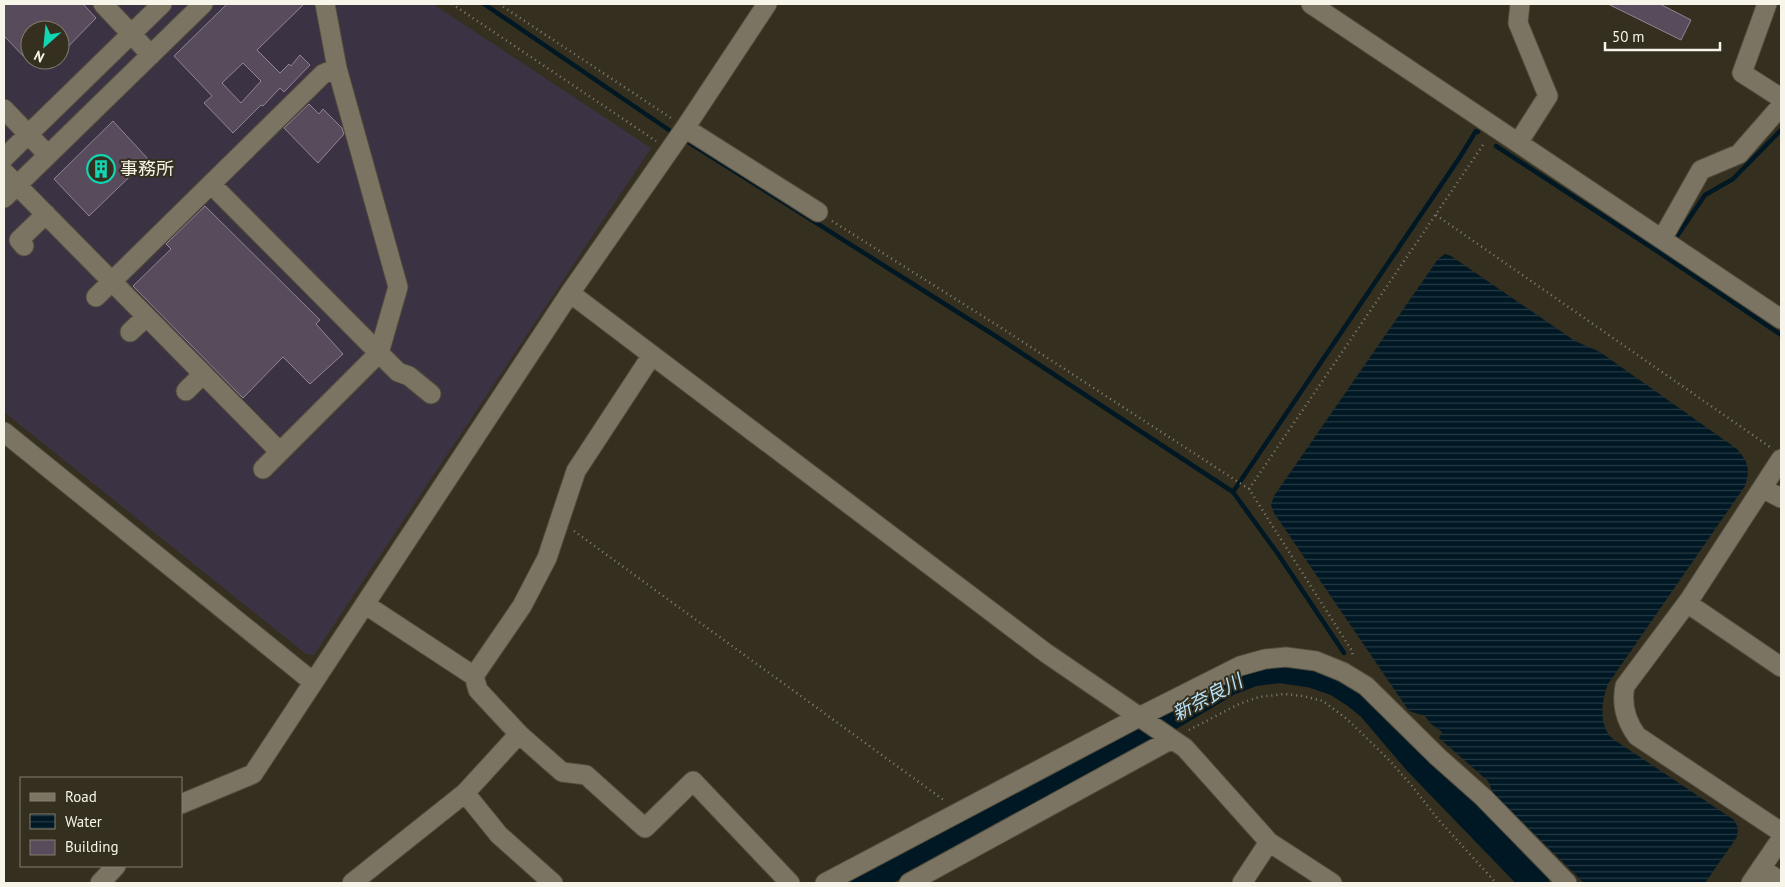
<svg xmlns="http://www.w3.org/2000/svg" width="1785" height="887" font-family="'PT Sans','Noto Sans JP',sans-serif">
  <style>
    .industrial { fill: #3b3343; fill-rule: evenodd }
    .water { fill: url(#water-rules) }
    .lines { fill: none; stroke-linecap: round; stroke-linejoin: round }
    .stream { stroke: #001824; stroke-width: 4.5 }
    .river { stroke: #001824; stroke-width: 28 }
    .building { fill: #584b5b; stroke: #918494; fill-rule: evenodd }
    .minor-casing { stroke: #514c3d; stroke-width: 21 }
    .path { stroke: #858172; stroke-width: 2.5; stroke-dasharray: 1 4; stroke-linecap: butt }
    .minor { stroke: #7b7462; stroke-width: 19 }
    .labels { text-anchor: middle; stroke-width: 4; stroke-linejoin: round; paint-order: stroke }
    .poi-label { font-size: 18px; fill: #f7f4e9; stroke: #342f1e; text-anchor: start }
    .water-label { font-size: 19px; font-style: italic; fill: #b7e4fc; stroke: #342f1e }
  </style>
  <defs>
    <pattern id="water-rules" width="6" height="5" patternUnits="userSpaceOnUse" patternTransform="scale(1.25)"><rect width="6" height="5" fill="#001824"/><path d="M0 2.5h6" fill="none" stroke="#263a44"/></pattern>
  </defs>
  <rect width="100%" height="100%" fill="#342f1e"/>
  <!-- industrial -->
  <path class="industrial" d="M4 4H433L651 148 314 655 306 654 4 412ZM30 30H60V60H30Z"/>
  <!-- water -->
  <path class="water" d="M1445 254 1451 256 1575 341 1600 352 1737 449C1749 463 1750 469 1745 486L1608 684C1602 699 1599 721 1609 735 1611 738 1616 741 1619 743L1734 820 1738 828 1737 837 1705 883H1584L1493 793 1488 781 1439 738 1442 732 1431 724 1425 716 1409 711 1274 513 1271 505 1274 496 1438 259Z"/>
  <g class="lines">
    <!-- stream -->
    <path class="stream" d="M484 4 669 130
      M685 140 997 337 1233 492 1278 554 1344 653
      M1496 146 1663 255 1781 335
      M1673 242 1705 195 1733 179 1781 130
      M1233 492 1460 157 1476 131 1478 132
      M1531 879 1542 869"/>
    <!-- river -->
    <path class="river" d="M863 883 1144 732 1228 682 1254 672 1279 669 1313 674 1336 682 1355 694 1371 707 1417 761 1535 883"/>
  </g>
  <!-- building -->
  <path class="building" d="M4 4H83L96 18 60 55V30H30V63L4 36Z
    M227 4H304L257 50 280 73 289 64 291 66 300 55 310 65 284 92 280 88 263 106 261 105 233 133 204 103 212 96 174 56ZM243 63 261 81 241 103 222 83Z
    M1608 4H1660L1691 20 1681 40Z
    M309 104 319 114 323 109 342 128 344 134 318 163 284 128Z
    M113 121 148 159 89 216 54 179Z
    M205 206 320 320 316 324 343 354 310 384 283 357 243 398 133 286 171 249 166 244Z"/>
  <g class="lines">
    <defs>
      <path id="minor" d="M103 4 151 55
        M325 4 337 68 398 287 379 353 398 372 409 376 431 394
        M1311 4 1781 319
        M1767 4 1742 73 1781 98
        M4 109 48 155
        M685 128 818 212
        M1518 143 1548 96 1518 23 1520 4
        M4 158 162 4
        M4 172 280 452 379 353 211 184
        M4 198 203 4
        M1662 239 1701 170 1739 154 1781 106
        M24 246 19 240 46 214
        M570 293 1046 653 1185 748 1269 842 1332 883
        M96 297 323 74 337 68
        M130 332 146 317
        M186 391 203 374
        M4 432 313 682
        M1781 459 1690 599 1625 686C1621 705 1626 721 1637 736L1781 832
        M263 469 280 452
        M1762 488 1781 498
        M1687 603 1781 667
        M474 676 522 606 547 558 576 471 652 355
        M519 734 562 772 586 775 645 828 693 781 790 883
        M465 793 499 835 553 883
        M181 804 253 774 570 293 685 128 767 4
        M1761 868 1781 882
        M100 883 116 866
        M352 883 465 793 519 734 478 690 474 676 366 605
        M825 883 1139 717 1240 666 1265 659 1286 657 1316 661 1343 672 1366 686 1438 757 1483 797 1567 883
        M909 883 1172 739
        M1242 883 1269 842
        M1751 883 1781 839"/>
    </defs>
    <!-- minor casing -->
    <use href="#minor" class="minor-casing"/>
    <!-- path -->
    <path class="path" d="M452 4 656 141
      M499 4 671 118
      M1436 215 1770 447
      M832 221 1003 329 1249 489 1352 651 1353 658
      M1249 489 1485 142
      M574 531 945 801
      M1189 730 1239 704 1259 697 1284 694 1303 696 1323 701 1347 719 1390 761 1412 786 1437 818 1496 883"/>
    <!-- minor -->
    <use href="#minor" class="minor"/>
  </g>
  <!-- icons -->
  <defs>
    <symbol id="building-ring" viewBox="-11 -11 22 22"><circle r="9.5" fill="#342f1e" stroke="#12d5b4" stroke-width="1.5"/><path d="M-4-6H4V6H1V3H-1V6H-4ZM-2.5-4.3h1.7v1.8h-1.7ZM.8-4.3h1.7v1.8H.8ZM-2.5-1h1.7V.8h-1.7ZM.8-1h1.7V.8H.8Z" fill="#12d5b4"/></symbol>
  </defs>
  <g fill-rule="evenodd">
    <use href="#building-ring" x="85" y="153" width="32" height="32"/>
  </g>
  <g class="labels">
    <!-- poi labels -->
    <g class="poi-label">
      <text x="120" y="175">事務所</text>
    </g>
    <!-- water labels -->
    <g class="water-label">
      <text transform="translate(1207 697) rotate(-28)" y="7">新奈良川</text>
    </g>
  </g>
  <!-- border -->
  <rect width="1785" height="887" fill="none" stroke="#f7f4e9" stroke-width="10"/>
  <!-- legend -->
  <rect x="20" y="777" width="162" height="90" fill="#342f1e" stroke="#827e6f"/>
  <rect x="30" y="793" width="25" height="8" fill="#7b7462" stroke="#827e6f"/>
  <text x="65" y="802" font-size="15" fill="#f7f4e9">Road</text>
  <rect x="30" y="814" width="25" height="15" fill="url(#water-rules)" stroke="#827e6f"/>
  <text x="65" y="827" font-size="15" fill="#f7f4e9">Water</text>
  <rect x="30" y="840" width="25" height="15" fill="#584b5b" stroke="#827e6f"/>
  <text x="65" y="852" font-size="15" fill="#f7f4e9">Building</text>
  <!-- north arrow -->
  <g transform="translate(45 45) rotate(207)"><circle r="24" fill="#342f1e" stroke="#827e6f"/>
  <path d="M0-4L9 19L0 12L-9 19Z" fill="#12d5b4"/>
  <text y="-8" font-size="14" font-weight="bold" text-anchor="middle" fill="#f7f4e9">N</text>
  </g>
  <!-- scale -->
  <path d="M1605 42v8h115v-8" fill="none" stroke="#f7f4e9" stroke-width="2.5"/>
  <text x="1612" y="42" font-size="15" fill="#f7f4e9" stroke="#342f1e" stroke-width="4" paint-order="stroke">50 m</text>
</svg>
